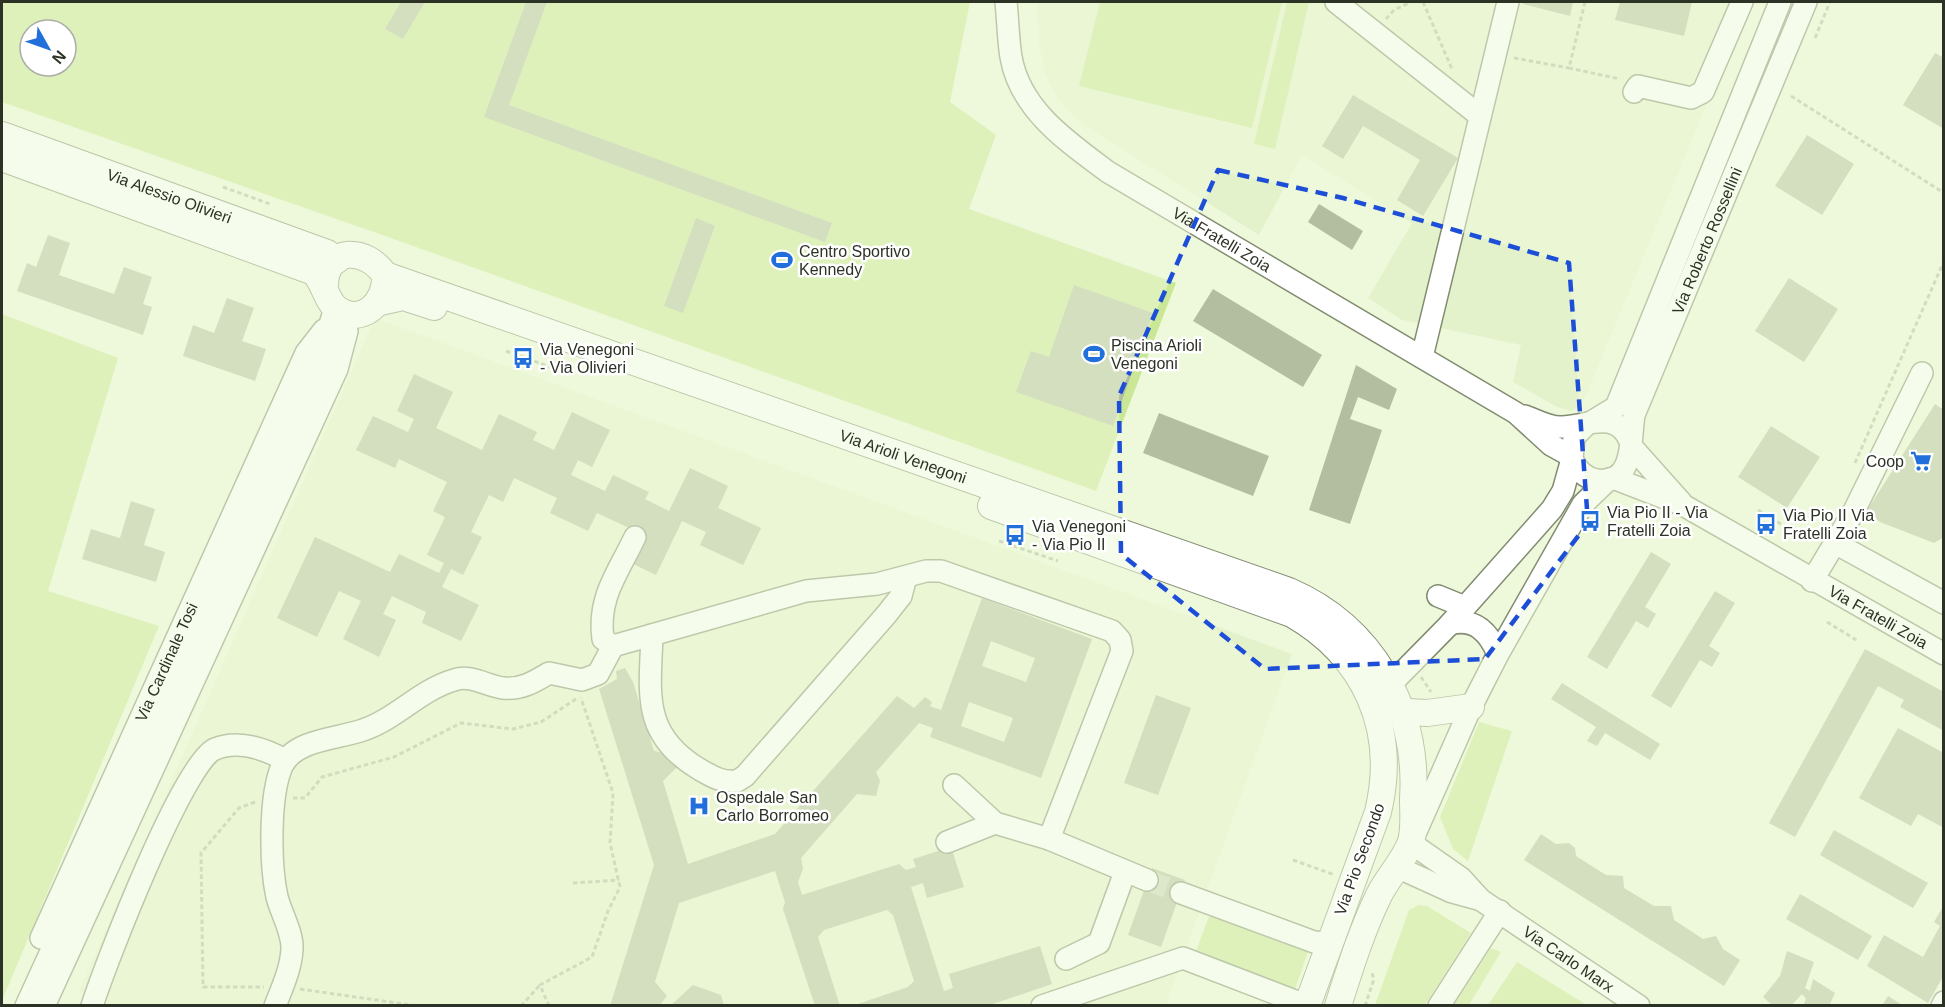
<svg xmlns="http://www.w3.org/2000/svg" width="1945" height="1007" font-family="Arial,sans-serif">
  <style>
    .built { fill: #e4f2cc }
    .green { fill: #cae796; fill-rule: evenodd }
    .building { fill: #b3bea1; fill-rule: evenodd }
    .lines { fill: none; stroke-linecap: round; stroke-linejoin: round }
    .minor-tunnel { stroke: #c7d1b7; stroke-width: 21; stroke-dasharray: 21 10; stroke-linecap: butt }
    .minor-casing { stroke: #828c71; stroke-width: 24 }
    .major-casing { stroke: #828c71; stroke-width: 28 }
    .path { stroke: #b0baa1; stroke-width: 3; stroke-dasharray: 4.5 3; stroke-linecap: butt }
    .minor { stroke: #fff; stroke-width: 21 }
    .major { stroke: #fff; stroke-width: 26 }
    .marked { fill: none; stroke: #1d4ed8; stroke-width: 4.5; stroke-dasharray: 12 8; stroke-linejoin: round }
    .labels { text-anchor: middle; stroke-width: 5; stroke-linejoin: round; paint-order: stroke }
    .street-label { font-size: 16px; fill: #2d3226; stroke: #fff }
    .poi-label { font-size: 16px; fill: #2d3226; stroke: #fff; text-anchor: start }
  </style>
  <rect width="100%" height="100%" fill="#eef9db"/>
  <!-- built -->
  <path class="built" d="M1037 2H1749L1585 398 1579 408 1570 411 1557 407 1513 382 1521 345 1402 320 1368 298 1412 223 1302 155 1259 235 1083 125 1057 98 1044 72 1039 43Z
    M375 318 1292 654 1166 1005 86 1006 87 1003 79 991Z"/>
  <!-- green -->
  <path class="green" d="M2 2H970L950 102 996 135 969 209 1176 283 1096 491 388 237 2 102ZM30 30H66V66H30Z
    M1100 2H1282L1252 128 1079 86Z
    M1287 2H1309L1275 149 1254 144Z
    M2 314 118 358 48 591 159 626 2 1001Z
    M1479 722 1512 731 1468 861 1453 849 1440 817Z
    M1419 905 1427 906 1471 933 1425 1005H1375L1409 910Z
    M1210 914 1309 949 1294 992 1194 956Z
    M1491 948 1501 952 1469 1005H1454Z
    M1517 962 1587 1005H1488Z"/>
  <!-- building -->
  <path class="building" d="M401 2H425L403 39 385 29Z
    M526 2H547L509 105 832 223 825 242 484 117Z
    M1523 2H1573L1570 16 1523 4Z
    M1620 2H1692L1684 36 1615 20Z
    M1935 53 1944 58V129L1903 105Z
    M1353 95 1458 158 1423 216 1397 200 1420 160 1363 126 1343 159 1322 146Z
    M1807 135 1854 164 1822 215 1775 186Z
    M1319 204 1363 231 1352 250 1308 222Z
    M696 218 715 226 683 313 664 306Z
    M48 235 70 243 59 275 114 294 124 267 152 277 143 304 152 307 143 335 17 291 27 263 36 267Z
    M1789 278 1838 309 1804 362 1755 331Z
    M1074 285 1153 313 1113 426 1016 392 1031 351 1049 357Z
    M1213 289 1322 355 1303 387 1193 321Z
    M227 298 254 308 242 341 266 349 255 381 183 356 193 325 214 333Z
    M1356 365 1397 389 1389 410 1358 397 1350 419 1382 430 1350 524 1309 510Z
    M414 374 453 392 436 428 482 450 499 414 537 432 533 440 554 450 572 412 610 430 592 467 578 460 571 475 605 491 613 475 649 492 645 499 669 511 690 468 728 486 718 508 761 528 743 565 700 545 706 532 682 521 656 575 629 562 642 534 597 513 588 531 550 513 557 498 514 478 503 502 489 495 471 532 482 537 463 575 451 569 442 587 479 605 461 641 422 623 426 612 392 596 383 614 396 620 379 657 343 639 361 601 339 591 317 637 277 618 315 537 390 572 399 554 439 573 444 563 427 555 445 517 433 511 447 482 399 459 395 468 356 450 373 416 408 432 414 419 397 411Z
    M1935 404 1944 410V537L1934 543 1880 522 1866 512Z
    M1159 413 1269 456 1253 496 1143 453Z
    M1771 426 1820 457 1787 508 1738 477Z
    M131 501 155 509 144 545 165 552 156 582 82 559 91 529 120 538Z
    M1651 552 1671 564 1645 607 1656 614 1648 628 1636 621 1607 669 1587 657Z
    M1715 591 1735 603 1709 646 1720 653 1712 667 1700 660 1671 708 1651 696Z
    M982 598 1092 639 1041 778 930 737 933 728 919 723 876 772 880 781 876 796 857 794 801 858 803 869 798 882 802 895 899 864 906 870 916 867 913 859 951 847 964 887 927 898 923 883 911 887 944 991 953 988 949 974 1040 946 1052 984 987 1006H852L908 987 914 981 893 915 887 910 824 930 818 937 840 1006H815L783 909 785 902 775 871 679 903 655 982 667 996 659 1006H610L654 865 599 689 617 679 616 671 625 668 633 682 654 751 665 753 678 766 663 781 688 864 775 834 897 696 914 708 925 697 932 702 930 706 941 710ZM991 641 1035 658 1026 682 982 666ZM969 702 1013 718 1004 742 961 726Z
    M1865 649 1944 692V731L1900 707 1904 700 1878 686 1795 837 1769 823Z
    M1562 683 1660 744 1650 760 1605 733 1597 746 1587 741 1596 727 1551 699Z
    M1156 695 1191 708 1158 795 1124 783Z
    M1898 728 1944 753V828L1918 814 1911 826 1859 798Z
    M1834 830 1928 883 1913 908 1820 855Z
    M1541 834 1556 844 1569 843 1575 848 1576 856 1606 875 1623 876 1624 888 1654 906H1671L1674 920 1703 939 1716 936 1723 949 1740 960 1724 986 1524 860Z
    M1152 868 1185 880 1161 947 1128 935Z
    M1800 894 1872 936 1858 960 1786 919Z
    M1944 905V975L1928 1003 1867 966 1884 935 1923 957 1940 926 1934 922Z
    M1787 951 1814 962 1805 988 1810 991 1813 979 1835 993 1829 1006H1803L1806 999 1802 994 1791 1006H1773L1763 997 1780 976Z
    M693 985 721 995 724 1006H670Z
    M1888 996 1904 1006H1882Z"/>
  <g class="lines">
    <!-- minor-tunnel -->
    <path class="minor-tunnel" d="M1147 880 1181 893"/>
    <defs>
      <g id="minor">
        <path id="s1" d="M1006 2C1008 20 1008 39 1011 57 1020 110 1068 142 1108 172L1516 413 1551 445 1571 456"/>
        <path d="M1336 2 1480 116"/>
        <path d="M1634 92 1638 86 1691 98 1703 92 1742 2"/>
        <path d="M1422 357 1508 2"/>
        <path d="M1525 416C1536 420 1550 428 1562 427 1588 426 1616 409 1630 441"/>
        <path d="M1593 421 1616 407 1780 2"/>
        <path d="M1631 446 1681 502"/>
        <path id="s2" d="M1572 459C1577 470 1585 478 1597 480 1635 485 1630 439 1634 415L1806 2"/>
        <path id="s3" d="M1613 478 1683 505 1944 654"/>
        <path d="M1835 543 1944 603"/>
        <path d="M1812 581 1854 511 1922 373"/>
        <path d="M1438 596 1465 607"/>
        <path d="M1450 624C1475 617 1489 633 1498 654"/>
        <path d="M652 635C650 693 641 734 699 769 711 776 722 783 737 781L745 776 886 615 901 596 906 577"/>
        <path d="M613 646 603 639C597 598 618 573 635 537"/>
        <path d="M1389 686 1450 624 1552 509 1563 491 1572 459 1574 437 1588 423"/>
        <path d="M954 785 995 823 1049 839"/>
        <path d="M947 842 995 823"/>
        <path id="s4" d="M1397 867 1452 892 1481 900 1639 1006"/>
        <path d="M1181 893 1314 942 1328 943"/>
        <path d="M1481 900 1461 878 1411 843 1471 707 1498 654 1583 504 1609 479"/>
        <path id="s5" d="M41 938 306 353 324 330"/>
        <path d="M1066 959 1099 943 1125 872"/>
        <path d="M26 1006 313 380 335 308"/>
        <path d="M44 1006 337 369 347 331"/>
        <path d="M92 1006C105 965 184 761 215 749 239 739 265 749 285 760"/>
        <path d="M275 1006C282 988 291 969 292 949 293 933 281 913 277 897 270 865 269 796 282 766 295 739 338 739 363 730 396 719 420 690 454 680 472 674 486 686 503 688 521 690 534 682 549 673L582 680 598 674 613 646 806 591 877 584 926 571H941L1112 631 1120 640 1122 651 1049 839 1147 880"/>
        <path d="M1042 1006 1183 958 1295 1001 1308 1002"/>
        <path d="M1439 1006 1500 911"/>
        <path d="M1942 1006 1944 1002"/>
      </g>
      <g id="major">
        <path id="s6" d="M2 135 327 253 337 260"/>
        <path d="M2 158 314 272C324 283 327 301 336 308 362 328 387 301 385 275 366 247 327 246 325 284"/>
        <path id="s7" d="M385 275 1289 591C1372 627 1419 709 1413 799 1413 812 1415 832 1410 844 1403 862 1388 877 1379 895 1362 930 1350 968 1338 1006"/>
        <path d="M380 302 403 297 434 307"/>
        <path d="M991 506 1292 614C1365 656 1398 729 1378 812L1307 1006"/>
        <path d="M1389 711 1427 713 1471 707"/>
      </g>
    </defs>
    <!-- minor casing -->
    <use href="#minor" class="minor-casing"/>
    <!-- major casing -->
    <use href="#major" class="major-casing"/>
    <!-- path -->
    <path class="path" d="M1423 2 1452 69
      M1585 2 1569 68 1620 79
      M1386 19 1394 10 1411 2
      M1815 38 1830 2
      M1514 58 1569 68
      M1791 96 1944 193
      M223 187 270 204
      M506 351 564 372
      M1855 463 1944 261
      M1758 510 1789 529
      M999 541 1058 561
      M1827 622 1858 641
      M1421 677 1431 692
      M293 798H305L322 777 394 757 461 723 513 729 541 722 576 699
      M255 802 239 808 201 853 203 987H264
      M1293 860 1335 875
      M573 883 619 880
      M300 989 418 1006
      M521 1006 540 985
      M549 1006 540 985 592 957 608 911 620 887 610 843 613 793 581 698
      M1365 1006 1374 979 1371 971"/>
    <!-- minor -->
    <use href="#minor" class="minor"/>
    <!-- major -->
    <use href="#major" class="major"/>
  </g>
  <!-- marked area -->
  <path d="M0 0H1945V1007H0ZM1218 170 1343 198 1569 263 1588 523 1485 659 1265 669 1121 554 1119 396Z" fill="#eef9db" fill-opacity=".55" fill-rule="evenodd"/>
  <path class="marked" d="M1218 170 1343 198 1569 263 1588 523 1485 659 1265 669 1121 554 1119 396Z"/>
  <!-- icons -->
  <defs>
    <symbol id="stadium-bare" viewBox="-9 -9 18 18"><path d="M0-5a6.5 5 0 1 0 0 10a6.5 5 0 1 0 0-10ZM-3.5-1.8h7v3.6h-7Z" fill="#206fda" stroke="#fff" stroke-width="2.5" paint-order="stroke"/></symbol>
    <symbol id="bus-bare" viewBox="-9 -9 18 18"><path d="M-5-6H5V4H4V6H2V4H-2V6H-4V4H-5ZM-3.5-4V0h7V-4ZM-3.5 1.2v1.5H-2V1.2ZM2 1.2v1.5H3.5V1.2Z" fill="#206fda" stroke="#fff" stroke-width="2.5" paint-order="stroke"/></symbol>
    <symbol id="supermarket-bare" viewBox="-9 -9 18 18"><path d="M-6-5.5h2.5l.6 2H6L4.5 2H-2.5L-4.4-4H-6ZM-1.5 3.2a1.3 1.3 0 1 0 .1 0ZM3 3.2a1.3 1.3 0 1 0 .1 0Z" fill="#206fda" stroke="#fff" stroke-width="2.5" paint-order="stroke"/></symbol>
    <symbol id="hospital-bare" viewBox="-9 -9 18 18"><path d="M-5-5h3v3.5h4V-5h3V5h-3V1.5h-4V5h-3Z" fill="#206fda" stroke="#fff" stroke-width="2.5" paint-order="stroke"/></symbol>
  </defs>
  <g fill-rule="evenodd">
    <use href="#stadium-bare" x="767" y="245" width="30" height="30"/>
    <use href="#stadium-bare" x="1079" y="339" width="30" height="30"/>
    <use href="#bus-bare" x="508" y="343" width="30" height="30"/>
    <use href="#supermarket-bare" x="1906" y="446" width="30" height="30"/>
    <use href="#bus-bare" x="1575" y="506" width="30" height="30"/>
    <use href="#bus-bare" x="1751" y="509" width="30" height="30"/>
    <use href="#bus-bare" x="1000" y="520" width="30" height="30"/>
    <use href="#hospital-bare" x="684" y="791" width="30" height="30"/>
  </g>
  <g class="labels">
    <!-- street labels -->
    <g class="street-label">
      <text dy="6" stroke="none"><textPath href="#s6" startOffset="178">Via Alessio Olivieri</textPath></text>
      <text dy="6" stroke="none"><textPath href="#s1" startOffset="342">Via Fratelli Zoia</textPath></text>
      <text dy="6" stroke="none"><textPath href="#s2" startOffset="309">Via Roberto Rossellini</textPath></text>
      <text dy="6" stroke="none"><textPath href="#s7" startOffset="549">Via Arioli Venegoni</textPath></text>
      <text dy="6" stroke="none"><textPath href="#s3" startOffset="300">Via Fratelli Zoia</textPath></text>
      <text dy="6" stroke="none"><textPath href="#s5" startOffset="303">Via Cardinale Tosi</textPath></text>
      <text transform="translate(1359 859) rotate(-70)" y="6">Via Pio Secondo</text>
      <text dy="6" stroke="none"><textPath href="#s4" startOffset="196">Via Carlo Marx</textPath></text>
    </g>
    <!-- poi labels -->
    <g class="poi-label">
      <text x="799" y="257">Centro Sportivo<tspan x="799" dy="18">Kennedy</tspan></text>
      <text x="1111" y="351">Piscina Arioli<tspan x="1111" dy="18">Venegoni</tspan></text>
      <text x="540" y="355">Via Venegoni<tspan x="540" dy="18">- Via Olivieri</tspan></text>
      <text x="1904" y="467" text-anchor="end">Coop</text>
      <text x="1607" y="518">Via Pio II - Via<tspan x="1607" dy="18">Fratelli Zoia</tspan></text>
      <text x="1783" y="521">Via Pio II Via<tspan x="1783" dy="18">Fratelli Zoia</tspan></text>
      <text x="1032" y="532">Via Venegoni<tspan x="1032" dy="18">- Via Pio II</tspan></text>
      <text x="716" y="803">Ospedale San<tspan x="716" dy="18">Carlo Borromeo</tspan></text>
    </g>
  </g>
  <!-- border -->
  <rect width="1945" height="1007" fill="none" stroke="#2d3226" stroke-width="6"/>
  <!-- north arrow -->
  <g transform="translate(48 48) rotate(130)"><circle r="28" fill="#ffffff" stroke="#abada8" stroke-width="1.5"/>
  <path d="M0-4.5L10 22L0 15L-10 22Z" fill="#206fda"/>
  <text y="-9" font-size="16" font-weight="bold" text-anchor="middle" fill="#2d3226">N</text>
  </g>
</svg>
